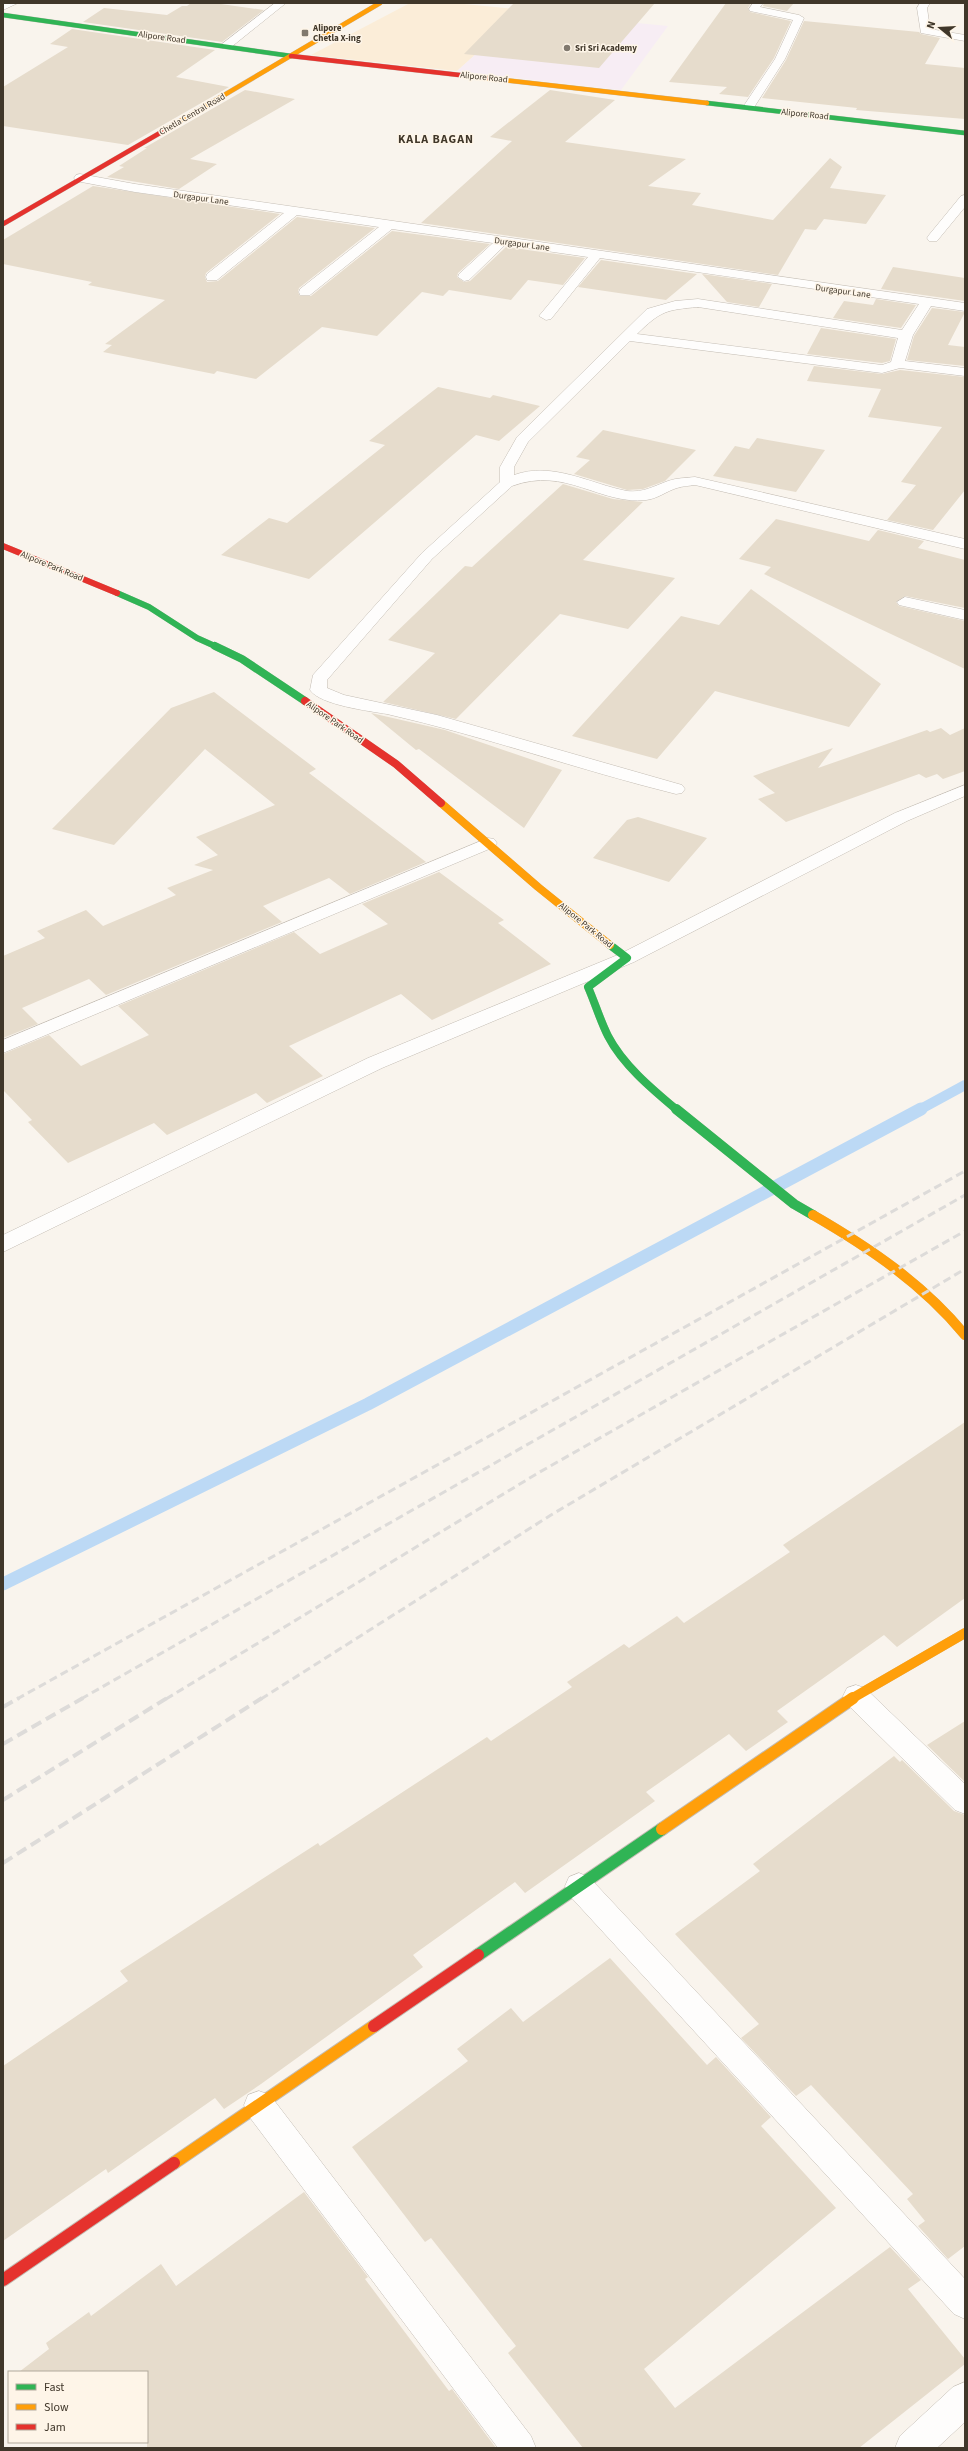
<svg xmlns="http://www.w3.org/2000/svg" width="968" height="2451" font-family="'Source Sans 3',sans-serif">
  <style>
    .built { fill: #fbedd8 }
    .education { fill: #f7edf4 }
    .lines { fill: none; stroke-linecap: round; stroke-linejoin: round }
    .stream-far1 { stroke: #bcd9f5; stroke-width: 10 }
    .stream { stroke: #bcd9f5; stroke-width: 13 }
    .building { fill: #e6dccc }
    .street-casing { stroke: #c3bcb3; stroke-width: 1 }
    .fast-far4-casing { stroke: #c3bcb3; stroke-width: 5 }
    .fast-far3-casing { stroke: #c3bcb3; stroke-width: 6 }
    .fast-far2-casing { stroke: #c3bcb3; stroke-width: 8 }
    .fast-far1-casing { stroke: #c3bcb3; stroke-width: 10 }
    .fast-casing { stroke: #c3bcb3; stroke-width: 14 }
    .slow-far3-casing { stroke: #c3bcb3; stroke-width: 5 }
    .slow-far2-casing { stroke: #c3bcb3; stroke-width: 8 }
    .slow-far1-casing { stroke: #c3bcb3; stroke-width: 10 }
    .slow-casing { stroke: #c3bcb3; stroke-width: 14 }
    .jam-far3-casing { stroke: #c3bcb3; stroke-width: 5 }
    .jam-far2-casing { stroke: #c3bcb3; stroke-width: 6 }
    .jam-far1-casing { stroke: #c3bcb3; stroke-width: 8 }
    .jam-casing { stroke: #c3bcb3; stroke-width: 14 }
    .street { fill: #fefdfc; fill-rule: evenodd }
    .fast-far4 { stroke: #30b455; stroke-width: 4.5 }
    .fast-far3 { stroke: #30b455; stroke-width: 6 }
    .fast-far2 { stroke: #30b455; stroke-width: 8 }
    .fast-far1 { stroke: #30b455; stroke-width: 10 }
    .fast { stroke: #30b455; stroke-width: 12 }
    .slow-far3 { stroke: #ff9f0a; stroke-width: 4.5 }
    .slow-far2 { stroke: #ff9f0a; stroke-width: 8 }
    .slow-far1 { stroke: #ff9f0a; stroke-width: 10 }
    .slow { stroke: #ff9f0a; stroke-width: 12 }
    .jam-far3 { stroke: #e5322d; stroke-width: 4.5 }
    .jam-far2 { stroke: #e5322d; stroke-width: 6 }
    .jam-far1 { stroke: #e5322d; stroke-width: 8 }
    .jam { stroke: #e5322d; stroke-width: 12 }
    .rail-far1 { stroke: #dddbd9; stroke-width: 3; stroke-dasharray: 8 4.5; stroke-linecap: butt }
    .rail { stroke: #dddbd9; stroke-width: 4; stroke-dasharray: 11 5.5; stroke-linecap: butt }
    .poi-dot { fill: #81796e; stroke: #fef5e8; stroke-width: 1.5 }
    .labels { text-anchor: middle; stroke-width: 3; stroke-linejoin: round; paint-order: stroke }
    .far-poi-label { font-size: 9px; font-weight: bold; fill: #40372a; stroke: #fef5e8; text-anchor: start }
    .far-street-label { font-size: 9px; fill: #40372a; stroke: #fef5e8 }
    .far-district-label { font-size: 12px; font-weight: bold; letter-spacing: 1px; fill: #40372a; stroke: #fef5e8 }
  </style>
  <rect width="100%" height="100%" fill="#f9f4ed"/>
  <!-- built -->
  <path class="built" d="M410 3H454L525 10 457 71 311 55Z"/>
  <!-- education -->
  <path class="education" d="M523 12 668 26 621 90 457 71Z"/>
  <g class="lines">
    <!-- stream-far1 -->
    <path class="stream-far1" d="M919 1110 965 1085"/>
    <!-- stream -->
    <path class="stream" d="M3 1584 368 1404 921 1109"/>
  </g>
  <!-- building -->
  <path class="building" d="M191 3H214L264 10 222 42 83 22 104 8 167 15 182 6H187Z
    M514 3H655L599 68 464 54Z
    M726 3H751L748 8 750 12 791 21 774 58 748 97 719 94 727 87 669 82Z
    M764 3H794L787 11 763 6Z
    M804 21 919 32 921 34 940 38 925 64 965 68V119L856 110 857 108 762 98 786 60Z
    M72 29 215 50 176 77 229 87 128 145 3 126V87L68 47 50 44Z
    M245 90 295 99 190 159 217 164 179 189 107 177 124 167 119 166 147 148H144Z
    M550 90 615 100 565 142 686 159 648 186 701 193 692 205 773 220 830 158 842 167 830 188 886 195 866 224 824 219 816 230 805 229 778 275 421 223 512 141 490 137Z
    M93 186 280 214 206 273 205 277 207 282 218 281 297 217 375 228 299 288 298 292 300 296H311L392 231 490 244 458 273 457 277 464 282 470 281 506 247 585 258 563 285 528 280 511 300 449 290 443 296 422 292 377 336 322 327 256 379 217 371 214 374 103 352 112 345 105 344 165 300 88 285 92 282 3 264V240Z
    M601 260 697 274 666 300 578 287Z
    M893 267 965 278V301L881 289Z
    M702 274 772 284 759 307 727 302Z
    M876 299 916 305 901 328 833 318 844 301 873 305Z
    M932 308 965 312 948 345 965 347V366L907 360 914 336Z
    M821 328 896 339 890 361 882 363 807 354Z
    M814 366 882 374 900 370 965 377V490L933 530 887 520 916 485 901 482 942 427 868 417 881 389 807 381Z
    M438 387 490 398 493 395 540 406 499 441 476 435 309 579 221 555 269 518 287 523 385 445 369 441Z
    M603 430 696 450 665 481 643 489 627 490 574 474 590 460 576 457Z
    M757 438 825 450 796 492 713 476 735 446 749 449Z
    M563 484 613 499 643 502 583 560 675 578 628 629 560 614 456 719 383 702 435 653 388 640 465 566 472 567Z
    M776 519 869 541 878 530 924 541 918 548 965 560V608L905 596 896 602 899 606 965 621V669L764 574 771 567 739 559Z
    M751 589 881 684 849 727 715 691 657 759 572 736 681 616 719 625Z
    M214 692 316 769 309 773 426 862 350 894 329 878 263 906 282 922 106 995 89 979 22 1008 38 1024 3 1038V956L45 938 37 931 86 910 103 926 176 895 167 888 213 870 194 865 218 855 196 837 275 805 205 749 114 845 52 829 171 708Z
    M371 713 445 730 562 770 524 828 419 749 416 750Z
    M941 728 950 735 965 728V771L943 779 937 774 926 778 919 774 786 822 758 799 775 793 753 776 833 748 818 768 927 730 930 732Z
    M638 817 707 838 669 882 593 858 627 820Z
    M439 872 504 920 498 923 551 964 432 1020 401 994 289 1046 323 1076 267 1103 256 1093 167 1135 154 1123 68 1163 28 1122 32 1120 3 1090V1054L49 1035 81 1066 149 1035 118 1006 294 932 320 954 388 924 362 904Z
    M965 1422V1598L897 1647 884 1635 777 1711 788 1722 746 1751 729 1734 646 1792 655 1801 525 1893 515 1882 413 1955 423 1967 261 2084 224 2109 215 2098 108 2173 106 2169 3 2241V2066L128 1981 120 1971 318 1843 320 1846 487 1737 491 1741 572 1687 567 1682 624 1644 629 1648 677 1616 684 1623 790 1552 783 1545Z
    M965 1721V1782L927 1745Z
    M894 1756 900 1762 902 1760 954 1811 965 1815V2246L948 2259 918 2226 925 2221 907 2199 913 2194 811 2085 796 2096 741 2038 759 2024 675 1934 760 1871 753 1864Z
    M610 1958 707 2065 716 2057 771 2117 761 2126 836 2208 644 2369 675 2408 890 2247 921 2280 908 2289 965 2359V2364L859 2448H583L508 2353 516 2346 431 2238 425 2242 352 2147 468 2061 457 2049 511 2008 523 2022Z
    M304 2192 368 2277 365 2279 449 2391 452 2389 496 2448H147V2372H19L49 2349 46 2343 89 2312 91 2316 161 2264 176 2286Z"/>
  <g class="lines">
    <defs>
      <path id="street" d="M3 3H18L3 10Z
        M275 3H286L230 48H222V44Z
        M753 3H763L760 7 799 15 804 18 785 59 753 109 749 110 743 107 775 59 793 20 750 11 749 9Z
        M920 3H930L927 8 930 29 965 35V41L921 33 917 8Z
        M80 174 135 184 965 303V311L931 306 913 335 905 361 965 368V376L900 368 882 373 630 341 528 442 514 467V475C553 461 590 484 627 491 643 493 654 486 668 481 676 478 686 478 695 477L965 539V549L695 485C689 486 683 486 677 488 667 491 657 499 646 500 599 505 566 466 512 486L432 559 327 680V688L344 695 437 715 682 785 685 789 682 793 676 794C579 770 484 736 387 714 369 711 320 705 310 690L313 675 422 553 500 482V467L517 437 647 309 675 301 698 299 902 330 919 304 600 258 551 319 546 320 539 316 588 257 505 245 469 280 464 281 458 277 459 274 493 243 392 229 310 295H300L299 292 300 289 379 227 297 215 217 280H207L206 277 207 274 284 213 135 192 76 181 74 178 76 175ZM698 307 898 338 891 362 882 365 637 334C661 311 665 310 698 307Z
        M965 195V207L937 241H929L927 238 929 235 961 196Z
        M905 597 965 610V620L899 605 897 602Z
        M965 785V796L907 821 634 962 382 1068 3 1252V1235L368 1058 620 954 895 813Z
        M488 838 494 839 497 843 494 847 3 1053V1040Z
        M856 1685 865 1688 965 1784V1814L955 1810 847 1704 843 1696 847 1688Z
        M579 1873 589 1877 965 2279V2319L954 2314 569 1895 565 1886 569 1877Z
        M259 2091 270 2095 531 2436 536 2448H498L248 2115 244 2105 248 2095Z
        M965 2382V2422L937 2448H895L900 2436 953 2387Z"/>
      <path id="fast-far4" d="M3 15 291 56
        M707 103 965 133"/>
      <path id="fast-far3" d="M117 593 149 607 197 638 217 647"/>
      <path id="fast-far2" d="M215 646 242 659 305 701
        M610 945 627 958 588 987C595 1003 600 1020 608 1036 623 1065 652 1089 677 1110"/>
      <path id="fast-far1" d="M676 1109 794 1204 813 1215"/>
      <path id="fast" d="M478 1955 662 1829"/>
      <path id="slow-far3" d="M486 78 707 103
        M165 130 380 3"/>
      <path id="slow-far2" d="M441 803 538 887 610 945"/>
      <path id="slow-far1" d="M813 1215C870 1248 923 1284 965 1335
        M851 1699 965 1633"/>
      <path id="slow" d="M662 1829 853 1698
        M174 2163 374 2026"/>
      <path id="jam-far3" d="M291 56 486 78
        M3 224 165 130"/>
      <path id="jam-far2" d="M3 546 117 593"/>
      <path id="jam-far1" d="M305 701 396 764 441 803"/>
      <path id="jam" d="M374 2026 478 1955
        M3 2280 174 2163"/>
    </defs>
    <!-- street casing -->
    <use href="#street" class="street-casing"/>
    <!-- fast-far4 casing -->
    <use href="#fast-far4" class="fast-far4-casing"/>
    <!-- fast-far3 casing -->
    <use href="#fast-far3" class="fast-far3-casing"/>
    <!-- fast-far2 casing -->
    <use href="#fast-far2" class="fast-far2-casing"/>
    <!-- fast-far1 casing -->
    <use href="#fast-far1" class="fast-far1-casing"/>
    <!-- fast casing -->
    <use href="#fast" class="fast-casing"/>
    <!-- slow-far3 casing -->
    <use href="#slow-far3" class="slow-far3-casing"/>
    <!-- slow-far2 casing -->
    <use href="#slow-far2" class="slow-far2-casing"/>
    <!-- slow-far1 casing -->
    <use href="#slow-far1" class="slow-far1-casing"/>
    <!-- slow casing -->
    <use href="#slow" class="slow-casing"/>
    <!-- jam-far3 casing -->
    <use href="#jam-far3" class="jam-far3-casing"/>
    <!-- jam-far2 casing -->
    <use href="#jam-far2" class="jam-far2-casing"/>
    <!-- jam-far1 casing -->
    <use href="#jam-far1" class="jam-far1-casing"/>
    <!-- jam casing -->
    <use href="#jam" class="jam-casing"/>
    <!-- street -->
    <use href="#street" class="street"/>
    <!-- fast-far4 -->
    <use href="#fast-far4" class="fast-far4"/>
    <!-- fast-far3 -->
    <use href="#fast-far3" class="fast-far3"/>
    <!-- fast-far2 -->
    <use href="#fast-far2" class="fast-far2"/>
    <!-- fast-far1 -->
    <use href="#fast-far1" class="fast-far1"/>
    <!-- fast -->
    <use href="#fast" class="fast"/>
    <!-- slow-far3 -->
    <use href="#slow-far3" class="slow-far3"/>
    <!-- slow-far2 -->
    <use href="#slow-far2" class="slow-far2"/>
    <!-- slow-far1 -->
    <use href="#slow-far1" class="slow-far1"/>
    <!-- slow -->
    <use href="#slow" class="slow"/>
    <!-- jam-far3 -->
    <use href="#jam-far3" class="jam-far3"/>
    <!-- jam-far2 -->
    <use href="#jam-far2" class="jam-far2"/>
    <!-- jam-far1 -->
    <use href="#jam-far1" class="jam-far1"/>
    <!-- jam -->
    <use href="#jam" class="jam"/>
    <!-- rail-far1 -->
    <path class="rail-far1" d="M17 1699 965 1171
      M81 1699 965 1195
      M166 1699 538 1473 965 1231
      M261 1699 551 1515 965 1269"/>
    <!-- rail -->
    <path class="rail" d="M3 1707 19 1698
      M3 1744 83 1698
      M3 1800 167 1698
      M3 1863 262 1698"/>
  </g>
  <!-- markers -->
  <g class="poi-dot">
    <rect x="301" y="29" width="8" height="8" rx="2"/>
    <circle cx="567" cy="48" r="4"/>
  </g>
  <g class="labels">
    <!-- far-poi labels -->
    <g class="far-poi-label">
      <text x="313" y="31">Alipore<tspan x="313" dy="10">Chetla X-ing</tspan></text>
      <text x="575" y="51">Sri Sri Academy</text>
    </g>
    <!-- far-street labels -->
    <g class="far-street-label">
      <text transform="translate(162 37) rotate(8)" y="3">Alipore Road</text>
      <text transform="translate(484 77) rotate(6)" y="3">Alipore Road</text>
      <text transform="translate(192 114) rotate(-30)" y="3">Chetla Central Road</text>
      <text transform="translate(805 114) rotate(6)" y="3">Alipore Road</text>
      <text transform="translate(201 198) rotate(8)" y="3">Durgapur Lane</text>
      <text transform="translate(522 244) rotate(8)" y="3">Durgapur Lane</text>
      <text transform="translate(843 291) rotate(8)" y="3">Durgapur Lane</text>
      <text transform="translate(52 566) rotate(22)" y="3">Alipore Park Road</text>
      <text transform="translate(335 722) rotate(35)" y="3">Alipore Park Road</text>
      <text transform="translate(586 925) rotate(39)" y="3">Alipore Park Road</text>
    </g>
    <!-- far-district labels -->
    <g class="far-district-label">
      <text x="436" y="143">KALA BAGAN</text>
    </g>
  </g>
  <!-- border -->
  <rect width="968" height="2451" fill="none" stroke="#40372a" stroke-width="8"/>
  <!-- legend -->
  <rect x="8" y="2371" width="140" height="72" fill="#fef5e8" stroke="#b2a99c"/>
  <rect x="16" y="2384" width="20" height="6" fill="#30b455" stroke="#b2a99c"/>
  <text x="44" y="2391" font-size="12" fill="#40372a">Fast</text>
  <rect x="16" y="2404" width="20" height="6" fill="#ff9f0a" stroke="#b2a99c"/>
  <text x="44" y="2411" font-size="12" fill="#40372a">Slow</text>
  <rect x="16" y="2424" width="20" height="6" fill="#e5322d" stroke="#b2a99c"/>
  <text x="44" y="2431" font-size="12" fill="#40372a">Jam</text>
  <!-- north arrow -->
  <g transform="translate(940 28) rotate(288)" stroke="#fef5e8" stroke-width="3" paint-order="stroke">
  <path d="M0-3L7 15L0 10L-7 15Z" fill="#40372a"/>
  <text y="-6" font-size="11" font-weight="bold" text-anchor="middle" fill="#40372a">N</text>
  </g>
</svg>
